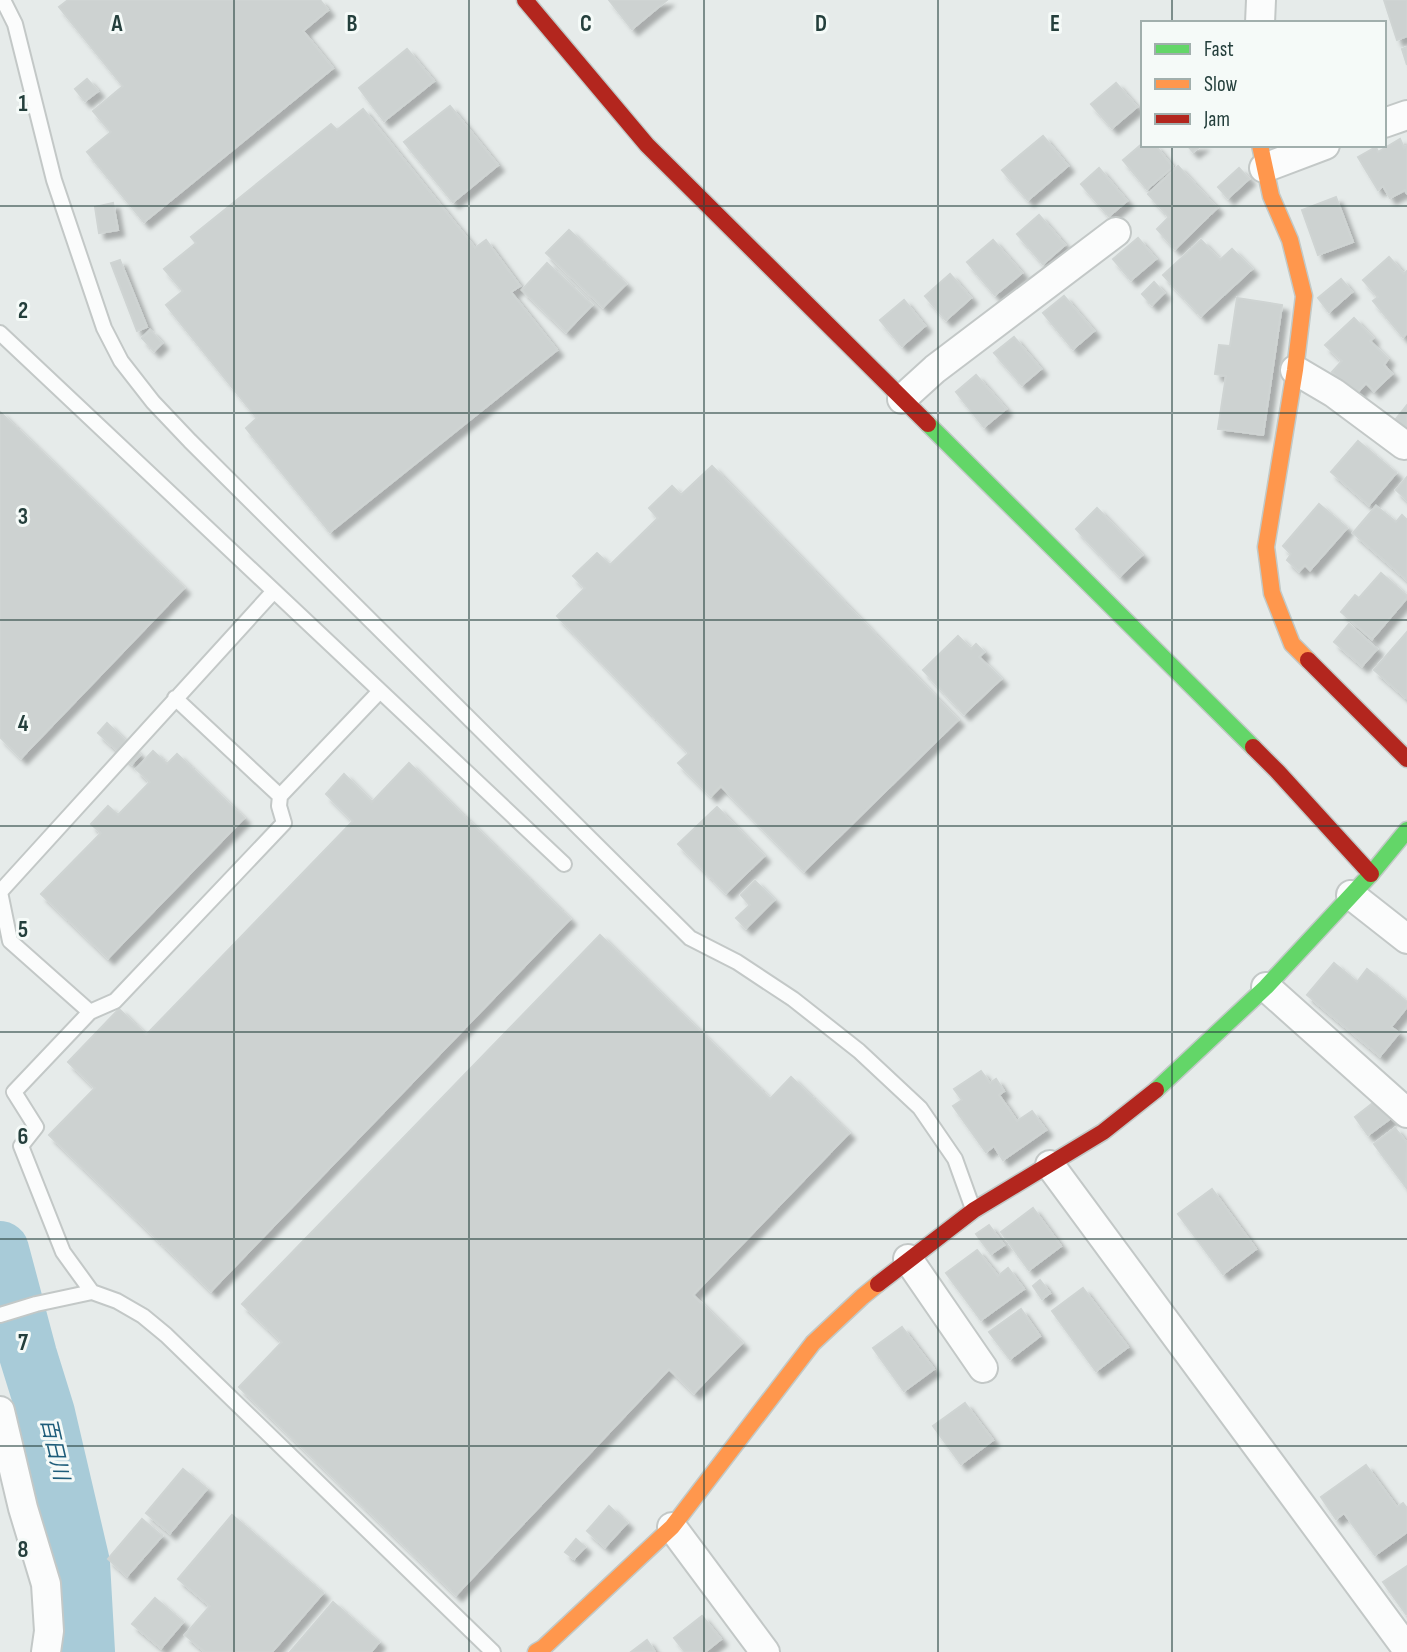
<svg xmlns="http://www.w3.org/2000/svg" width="1407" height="1652" font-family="'Sofia Sans Condensed','Noto Sans JP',sans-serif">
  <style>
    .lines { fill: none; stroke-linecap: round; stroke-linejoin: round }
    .river { stroke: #a8cbd8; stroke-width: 58 }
    .building { fill: #cdd2d1; stroke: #cfd4d3; stroke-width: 2; filter: url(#shadow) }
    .lane-casing { stroke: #c3c8c7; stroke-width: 18 }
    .street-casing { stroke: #c3c8c7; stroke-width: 32 }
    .fast-casing { stroke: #c2c9c7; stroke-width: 19 }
    .slow-casing { stroke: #c2c9c7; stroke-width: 19 }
    .jam-casing { stroke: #c2c9c7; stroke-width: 19 }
    .lane { stroke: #fbfcfc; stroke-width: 14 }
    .street { stroke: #fbfcfc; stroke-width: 28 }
    .fast { stroke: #63d668; stroke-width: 16 }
    .slow { stroke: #ff974d; stroke-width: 16 }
    .jam { stroke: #b3261e; stroke-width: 16 }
    .grid { fill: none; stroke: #243f3c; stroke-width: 2; stroke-opacity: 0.55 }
    .labels { text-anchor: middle; stroke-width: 6; stroke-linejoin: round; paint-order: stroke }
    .water-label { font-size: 21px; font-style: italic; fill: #1e5d7a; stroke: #f5faf8 }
    .grid-label { font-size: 23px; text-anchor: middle; font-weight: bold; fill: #243f3c; stroke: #f5faf8; stroke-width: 6; stroke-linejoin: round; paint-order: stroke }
  </style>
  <defs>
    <filter id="shadow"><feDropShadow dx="6" dy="6" stdDeviation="2" flood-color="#0004"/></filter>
  </defs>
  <rect width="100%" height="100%" fill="#e6ebea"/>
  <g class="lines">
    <!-- river -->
    <path class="river" d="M0 1250 28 1355 46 1413 81 1563 86 1652"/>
  </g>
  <!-- building -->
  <path class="building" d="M68 0H320L328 10 303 31 333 68 144 222 87 152 111 132 93 111 123 86 59 7Z
    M609 0H667L632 29Z
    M1384 0H1407V36L1397 40Z
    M1407 47V65L1402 49Z
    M407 49 434 81 384 121 359 88Z
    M87 79 98 91 85 101 75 89Z
    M1116 83 1137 107 1112 128 1091 104Z
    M450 106 498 165 453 202 404 142Z
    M363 109 475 248 486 240 520 286 511 292 557 350 330 532 246 428 257 418 166 305 183 291 164 269 196 243 191 237 331 124 337 130Z
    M1043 136 1068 166 1028 200 1002 170Z
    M1400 139 1404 148 1407 146V194L1405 190 1390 198 1383 186 1378 190 1358 157 1376 147 1378 152Z
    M1143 143V145H1155L1173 167 1147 189 1123 160Z
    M1187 145H1202L1193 152Z
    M1178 166 1217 208 1175 249 1157 229 1169 217 1148 194Z
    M1099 168 1127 201 1109 216 1081 184Z
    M1239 168 1249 179 1228 198 1218 187Z
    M1336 197 1353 242 1318 255 1302 210Z
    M113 203 118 230 99 233 95 207Z
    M1039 215 1065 245 1043 264 1017 234Z
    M569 230 626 284 603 307 546 253Z
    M1138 238 1156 259 1131 280 1113 259Z
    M993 240 1022 273 995 295 967 262Z
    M1201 240 1220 260 1232 249 1252 269 1201 316 1163 275Z
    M1389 257 1404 274 1407 271V333L1403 337 1373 301 1378 297 1363 280Z
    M120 260 147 327 137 331 111 263Z
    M547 263 592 305 566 332 522 290Z
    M950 274 971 298 946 320 925 296Z
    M1341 279 1352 292 1329 312 1318 298Z
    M1154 282 1164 293 1152 305 1142 294Z
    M1064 296 1094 331 1073 349 1043 313Z
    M1237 298 1282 305 1263 435 1218 429 1226 376 1215 374 1219 345 1230 346Z
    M904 300 925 326 902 346 880 320Z
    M1354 318 1373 338 1370 341 1388 359 1384 365 1392 374 1374 391 1366 383 1356 394 1332 372 1342 361 1325 345Z
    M150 330 162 343 154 351 142 338Z
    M1014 337 1041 369 1022 385 994 353Z
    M976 375 1006 409 984 427 956 392Z
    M1407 405V430L1395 420Z
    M0 412 184 588 21 758 0 737Z
    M1358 441 1396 473 1369 505 1331 472Z
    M712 466 958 720 804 871 721 786 711 796 678 763 689 753 557 616 585 588 573 576 597 553 610 565 658 518 649 508 672 486 681 495Z
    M1407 477V500L1396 490Z
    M1319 504 1347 528 1310 570 1305 565 1299 571 1287 560 1291 554 1283 546Z
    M1376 506 1396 522 1402 515 1407 520V580L1353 533Z
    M1097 508 1142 555 1120 576 1076 529Z
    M1381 573 1407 596V598L1372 639 1341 612 1355 595 1359 598Z
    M1349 624 1377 649 1362 666 1334 642Z
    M1407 632V697L1406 698 1374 670Z
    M958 636 971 649 976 644 984 652 979 657 1001 679 964 714 923 670Z
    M107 723 140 755 132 764 98 733Z
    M153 751 167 764 177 754 244 818 108 958 41 894 101 833 91 824 108 806 118 815 150 782 136 769Z
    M409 763 570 919 211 1291 49 1135 95 1088 68 1062 119 1009 146 1035 353 821 326 794 344 774 372 802Z
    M717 807 764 856 726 893 678 844Z
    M755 881 774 900 746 928 736 918 750 905 741 895Z
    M600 935 770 1099 791 1077 849 1133 693 1295 742 1343 694 1393 669 1369 456 1595 239 1387 282 1342 242 1304Z
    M1334 963 1357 982 1367 969 1407 1002V1007L1391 1027 1399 1033 1380 1056 1307 995Z
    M981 1071 990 1083 996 1079 1004 1091 999 1095 1017 1121 1032 1111 1046 1130 1003 1160 994 1146 986 1152 953 1106 962 1100 954 1089Z
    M1378 1099 1391 1118 1368 1135 1355 1117Z
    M1395 1128 1407 1143 1406 1187 1374 1144Z
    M1212 1189 1256 1249 1223 1274 1178 1214Z
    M1033 1208 1061 1246 1029 1270 1001 1232Z
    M989 1225 1004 1245 991 1254 976 1234Z
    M977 1250 998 1276 1008 1268 1024 1289 981 1320 946 1273Z
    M1040 1280 1050 1293 1042 1299 1033 1286Z
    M1083 1288 1128 1347 1096 1371 1052 1311Z
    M1021 1309 1040 1336 1010 1359 989 1332Z
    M902 1327 934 1369 904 1391 873 1348Z
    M965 1403 993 1440 961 1464 933 1426Z
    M1366 1465 1397 1507 1403 1503 1407 1508V1532L1375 1555 1344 1513 1336 1519 1321 1497Z
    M183 1469 207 1489 170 1533 146 1513Z
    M609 1506 627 1523 605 1547 587 1531Z
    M232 1515 323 1593 272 1652H205L185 1635 210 1606 178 1579Z
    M142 1519 162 1536 127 1576 108 1559Z
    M576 1539 585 1547 574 1559 565 1552Z
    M1407 1566V1613L1406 1614 1383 1582Z
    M155 1598 183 1622 161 1648 132 1624Z
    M333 1602 379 1642 371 1652H290Z
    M702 1616 721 1639 705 1652H685L674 1638Z
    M647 1640 655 1652H631Z"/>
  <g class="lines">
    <defs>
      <path id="lane" d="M3 0 15 24 54 180 104 328 121 361 153 402 190 441 690 938 737 962 793 999 859 1051 920 1108 955 1159 973 1209
        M0 333 564 864
        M175 698 280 796
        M0 892 274 591
        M0 892 10 941 90 1012
        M92 1292 63 1252 21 1146 36 1127 14 1092 90 1012 115 1001 284 823 279 806 280 796 380 691
        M0 1315 36 1304 92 1292 117 1301 143 1316 166 1335 493 1652"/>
      <path id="street" d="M1260 23 1261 0
        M1384 123 1407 115
        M1264 168 1325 145
        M1295 370 1334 393 1404 445
        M902 399 935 369 1116 232
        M1351 895 1407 939
        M1266 987 1407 1113
        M1050 1165 1407 1649
        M908 1259 983 1368
        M0 1411 23 1508 46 1584 49 1631 46 1652
        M672 1527 765 1652"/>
      <path id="fast" d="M928 424 1253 747
        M1156 1090 1266 987 1371 874 1407 830"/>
      <path id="slow" d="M1260 145 1271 196 1290 240 1304 296 1295 370 1266 547 1272 593 1292 644 1308 660
        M536 1652 543 1648 672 1527 813 1343 862 1297 878 1284"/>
      <path id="jam" d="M525 0 647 145 928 424
        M1308 660 1407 759
        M1253 747 1278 772 1371 874
        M878 1284 974 1210 1103 1132 1156 1090"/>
    </defs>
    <!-- lane casing -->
    <use href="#lane" class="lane-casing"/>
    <!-- street casing -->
    <use href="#street" class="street-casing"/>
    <!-- fast casing -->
    <use href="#fast" class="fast-casing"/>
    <!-- slow casing -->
    <use href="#slow" class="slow-casing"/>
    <!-- jam casing -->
    <use href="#jam" class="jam-casing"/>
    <!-- lane -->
    <use href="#lane" class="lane"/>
    <!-- street -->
    <use href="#street" class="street"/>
    <!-- fast -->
    <use href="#fast" class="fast"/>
    <!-- slow -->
    <use href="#slow" class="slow"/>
    <!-- jam -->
    <use href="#jam" class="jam"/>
  </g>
  <!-- grid -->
  <path class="grid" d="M234 0V1652M469 0V1652M704 0V1652M938 0V1652M1172 0V23M1172 145V1652M0 206H1407M0 413H1407M0 620H1407M0 826H1407M0 1032H1407M0 1239H1407M0 1446H1407"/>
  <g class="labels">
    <!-- water labels -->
    <g class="water-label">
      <text transform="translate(55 1449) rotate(77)" y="7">百日川</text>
    </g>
  </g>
  <g class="grid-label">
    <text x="117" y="31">A</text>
    <text x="352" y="31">B</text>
    <text x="586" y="31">C</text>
    <text x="821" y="31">D</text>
    <text x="1055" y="31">E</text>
    <text x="23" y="111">1</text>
    <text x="23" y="318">2</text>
    <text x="23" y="524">3</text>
    <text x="23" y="731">4</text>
    <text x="23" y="937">5</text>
    <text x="23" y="1144">6</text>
    <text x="23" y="1350">7</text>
    <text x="23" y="1557">8</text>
  </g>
  <!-- legend -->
  <rect x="1141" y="21" width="245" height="126" fill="#f5faf8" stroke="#a1afad" stroke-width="2"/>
  <rect x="1155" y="44" width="35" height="10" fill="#63d668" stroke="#a1afad" stroke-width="2"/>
  <text x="1204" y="56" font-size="21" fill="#243f3c">Fast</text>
  <rect x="1155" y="79" width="35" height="10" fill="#ff974d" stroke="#a1afad" stroke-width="2"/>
  <text x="1204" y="91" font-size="21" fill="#243f3c">Slow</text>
  <rect x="1155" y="114" width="35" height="10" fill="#b3261e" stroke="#a1afad" stroke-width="2"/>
  <text x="1204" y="126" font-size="21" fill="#243f3c">Jam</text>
</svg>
